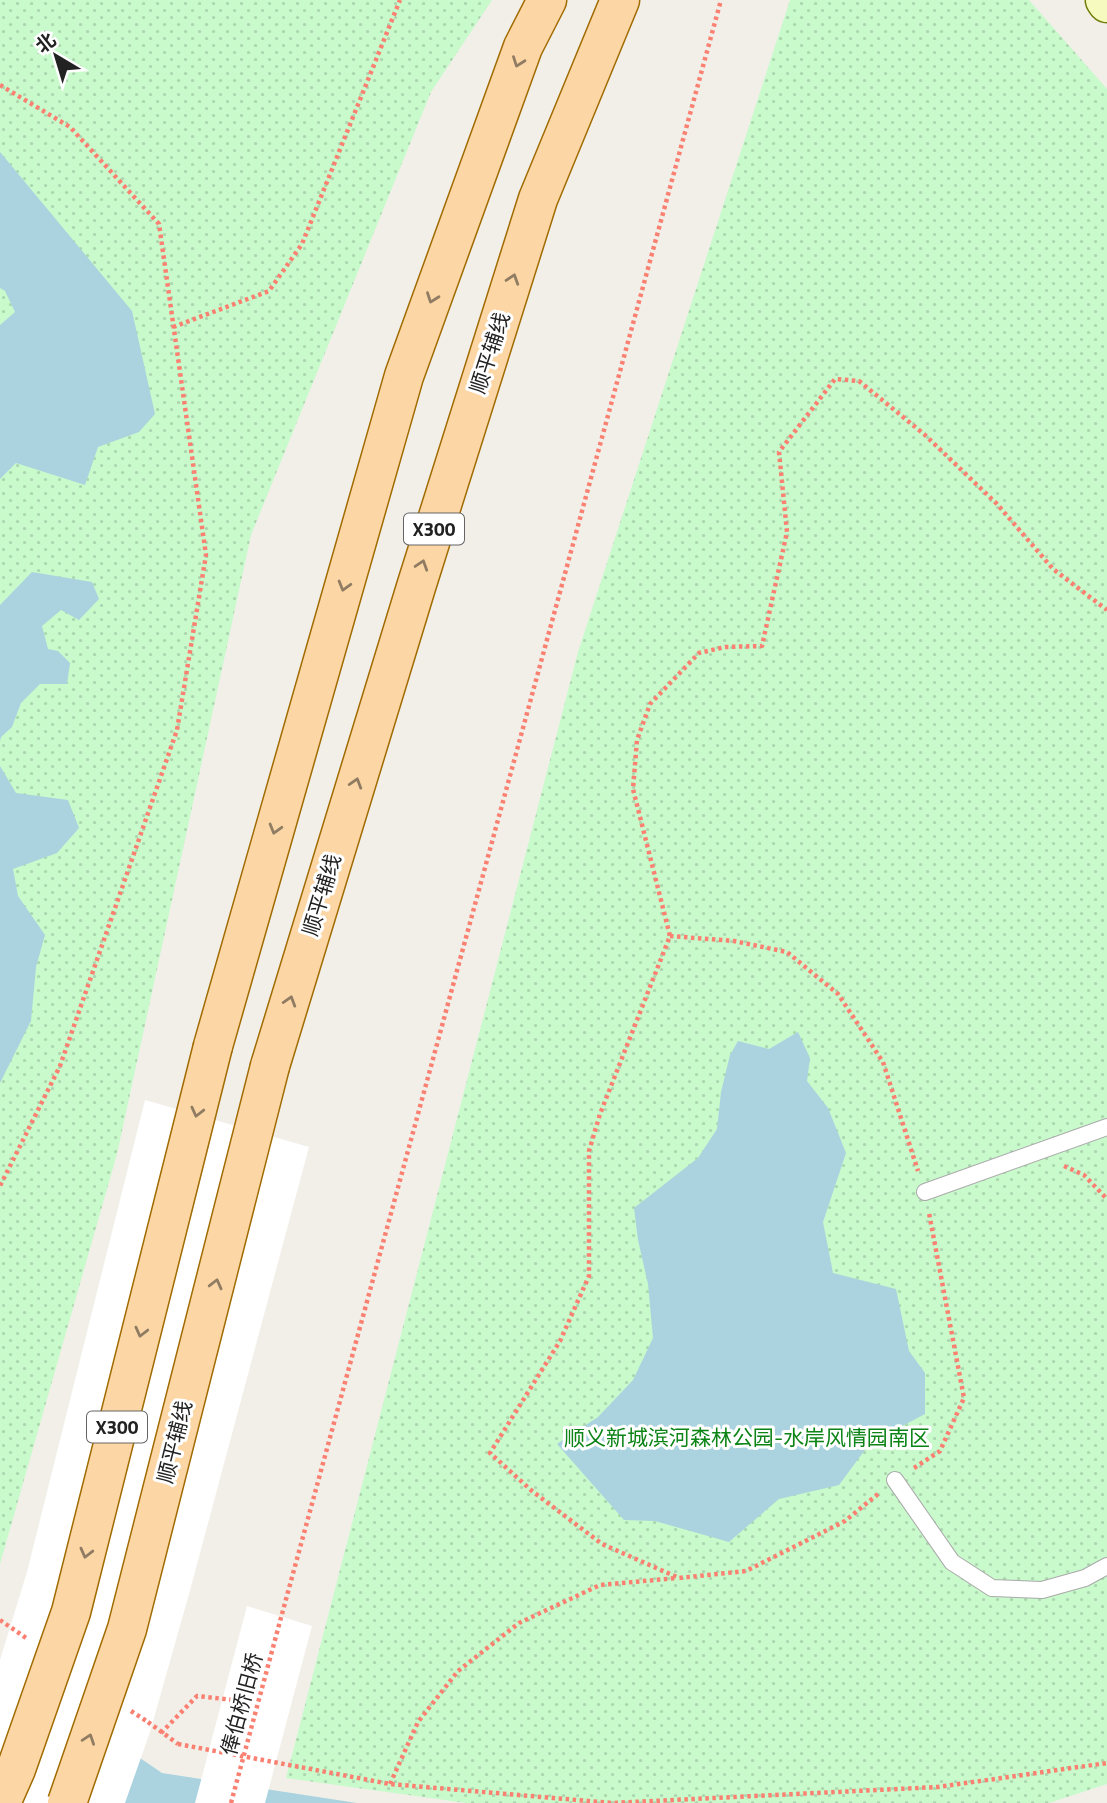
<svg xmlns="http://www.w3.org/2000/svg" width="1107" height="1803" font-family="'Titillium Web','Noto Sans SC',sans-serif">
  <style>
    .park { fill: url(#park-dots) }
    .water { fill: #aad3df }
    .pier { fill: #fff }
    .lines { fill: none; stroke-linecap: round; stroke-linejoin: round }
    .lane-casing { stroke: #a9a9a9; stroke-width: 18 }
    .secondary-casing { stroke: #707d05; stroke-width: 41 }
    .primary-casing { stroke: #a06b00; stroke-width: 41 }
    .path { stroke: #fa8072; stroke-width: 4.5; stroke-dasharray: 3.5 3.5; stroke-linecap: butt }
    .lane { stroke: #fff; stroke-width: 16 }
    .secondary { stroke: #f7fabf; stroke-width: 38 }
    .primary { stroke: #fcd6a4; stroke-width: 38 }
    .primary-bridge-casing { stroke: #a06b00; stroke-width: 41; stroke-linecap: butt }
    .path-bridge { stroke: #fa8072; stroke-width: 4.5; stroke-dasharray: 3.5 3.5; stroke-linecap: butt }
    .primary-bridge { stroke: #fcd6a4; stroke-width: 38 }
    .oneway { stroke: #8f7c63 }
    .labels { text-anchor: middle; stroke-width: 6; stroke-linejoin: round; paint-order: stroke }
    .shield { fill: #fff; stroke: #646464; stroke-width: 2 }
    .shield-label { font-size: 19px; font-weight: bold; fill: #222 }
    .street-label { font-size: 21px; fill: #222; stroke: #fff }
    .park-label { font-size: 21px; fill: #0c8416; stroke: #fff }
  </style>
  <defs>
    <pattern id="park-dots" width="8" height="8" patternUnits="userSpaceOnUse" patternTransform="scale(1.75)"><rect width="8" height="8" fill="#c8facc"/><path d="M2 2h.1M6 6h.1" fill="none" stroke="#acd6af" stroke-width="1.8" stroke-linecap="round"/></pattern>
  </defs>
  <rect width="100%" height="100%" fill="#f2efe9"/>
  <!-- park -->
  <path class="park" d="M0 0H492L431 92 251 535 117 1154 0 1564Z
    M790 0H1029L1107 89V1784L1049 1803H466L286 1778 578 652Z"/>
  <!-- water -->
  <path class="water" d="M0 152 132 311 155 414 139 432 98 447 85 485 16 463 0 479V325L15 312 5 291 0 288Z
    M32 572 92 582 99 599 79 620 61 610 42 626 48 649 58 651 70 663 67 684H40L21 703 12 727 1 737 0 741V605Z
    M0 766 16 793 68 800 79 828 57 853 13 869 18 896 45 935 36 967 31 1021 0 1083Z
    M798 1032 810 1058 807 1081 828 1108 846 1153 823 1222 833 1273 896 1289 909 1351 925 1373V1414L870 1443 839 1485 779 1499 729 1542 655 1521 624 1520 557 1444 598 1417 633 1380 653 1338 648 1284 638 1240 634 1208 698 1158 717 1129 721 1092 730 1055 738 1041 769 1049Z
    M0 1663 162 1773 357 1803H0Z"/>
  <!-- pier -->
  <path class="pier" d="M145 1100 309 1147 189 1594 150 1732 125 1803H0V1660L27 1572Z
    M247 1606 312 1626 265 1803H195Z"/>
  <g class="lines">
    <defs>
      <path id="lane" d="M925 1192 1107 1127
        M895 1480 952 1562 992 1588 1042 1590 1085 1578 1107 1566"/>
      <path id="secondary" d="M1105 0 1107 3"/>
      <path id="primary" d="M213 1046 404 376 523 47 547 0
        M270 1066 416 587 538 199 620 0"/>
    </defs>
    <!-- lane casing -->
    <use href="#lane" class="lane-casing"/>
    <!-- secondary casing -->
    <use href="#secondary" class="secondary-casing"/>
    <!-- primary casing -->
    <use href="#primary" class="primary-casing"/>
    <!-- path -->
    <path class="path" d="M0 85 70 127 159 224 206 555 177 730 60 1066 0 1186
      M173 327 269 291 302 244 400 0
      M670 936 734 941 787 952 838 994 883 1062 918 1171
      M1064 1166 1084 1175 1107 1199
      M914 1468 940 1451 964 1398 929 1213
      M878 1494 845 1521 746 1571 679 1578 602 1544 532 1491 490 1453 560 1341 589 1276V1151L600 1114 670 936 633 789 637 740 650 704 699 653 725 647 762 646 787 532 779 452 835 379 859 381 925 435 997 504 1053 569 1107 610
      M282 1614 721 0
      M0 1620 26 1638
      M131 1711 148 1722
      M161 1733 197 1696 252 1702
      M178 1744 390 1784 612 1803 938 1787 1107 1763
      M390 1784 418 1722 458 1671 519 1623 600 1585 677 1578"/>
    <!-- lane -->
    <use href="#lane" class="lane"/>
    <!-- secondary -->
    <use href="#secondary" class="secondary"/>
    <!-- primary -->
    <use href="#primary" class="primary"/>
    <defs>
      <path id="primary-bridge" d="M1 1803 16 1769 71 1612 213 1046
        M67 1803 127 1629 270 1066"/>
    </defs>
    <!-- primary-bridge casing -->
    <use href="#primary-bridge" class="primary-bridge-casing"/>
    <!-- path-bridge -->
    <path class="path-bridge" d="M148 1722 178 1744
      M231 1803 282 1614"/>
    <!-- primary-bridge -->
    <use href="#primary-bridge" class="primary-bridge"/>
  </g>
  <!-- one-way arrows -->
  <defs><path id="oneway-chevron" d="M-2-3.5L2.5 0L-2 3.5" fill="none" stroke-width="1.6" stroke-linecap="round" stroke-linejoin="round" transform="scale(1.75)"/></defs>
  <g class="oneway">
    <use href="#oneway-chevron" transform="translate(518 62) rotate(110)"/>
    <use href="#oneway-chevron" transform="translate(513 279) rotate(-72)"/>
    <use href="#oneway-chevron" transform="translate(432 298) rotate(110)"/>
    <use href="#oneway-chevron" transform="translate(422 565) rotate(-72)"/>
    <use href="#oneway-chevron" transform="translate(344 586) rotate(106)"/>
    <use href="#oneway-chevron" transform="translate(356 783) rotate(-73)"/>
    <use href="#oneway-chevron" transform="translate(275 829) rotate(106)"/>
    <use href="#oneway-chevron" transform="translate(290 1001) rotate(-73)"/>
    <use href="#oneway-chevron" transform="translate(197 1112) rotate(104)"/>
    <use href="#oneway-chevron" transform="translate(216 1284) rotate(-76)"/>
    <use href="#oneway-chevron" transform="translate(141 1332) rotate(104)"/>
    <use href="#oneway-chevron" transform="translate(86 1553) rotate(104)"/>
    <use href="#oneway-chevron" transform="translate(89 1739) rotate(-71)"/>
  </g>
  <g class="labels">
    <!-- shield labels -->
    <g class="shield">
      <rect x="404" y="513.5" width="60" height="31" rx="5"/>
      <rect x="87" y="1411.5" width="60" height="31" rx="5"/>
    </g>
    <g class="shield-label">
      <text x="434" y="536">X300</text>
      <text x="117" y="1434">X300</text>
    </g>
    <!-- street labels -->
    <g class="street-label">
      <text transform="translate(490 353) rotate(-72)" y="7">顺平辅线</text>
      <text transform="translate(322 895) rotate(-73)" y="7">顺平辅线</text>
      <text transform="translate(175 1442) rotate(-76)" y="7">顺平辅线</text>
      <text transform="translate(242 1704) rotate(-75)" y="7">俸伯桥旧桥</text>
    </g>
    <!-- park labels -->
    <g class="park-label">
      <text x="747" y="1445">顺义新城滨河森林公园-水岸风情园南区</text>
    </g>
  </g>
  <!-- north arrow -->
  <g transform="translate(56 56) rotate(322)" stroke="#ffffff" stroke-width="5" paint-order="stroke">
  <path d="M0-5L12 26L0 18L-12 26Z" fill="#222222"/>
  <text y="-10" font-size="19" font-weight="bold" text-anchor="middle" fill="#222222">北</text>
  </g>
</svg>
